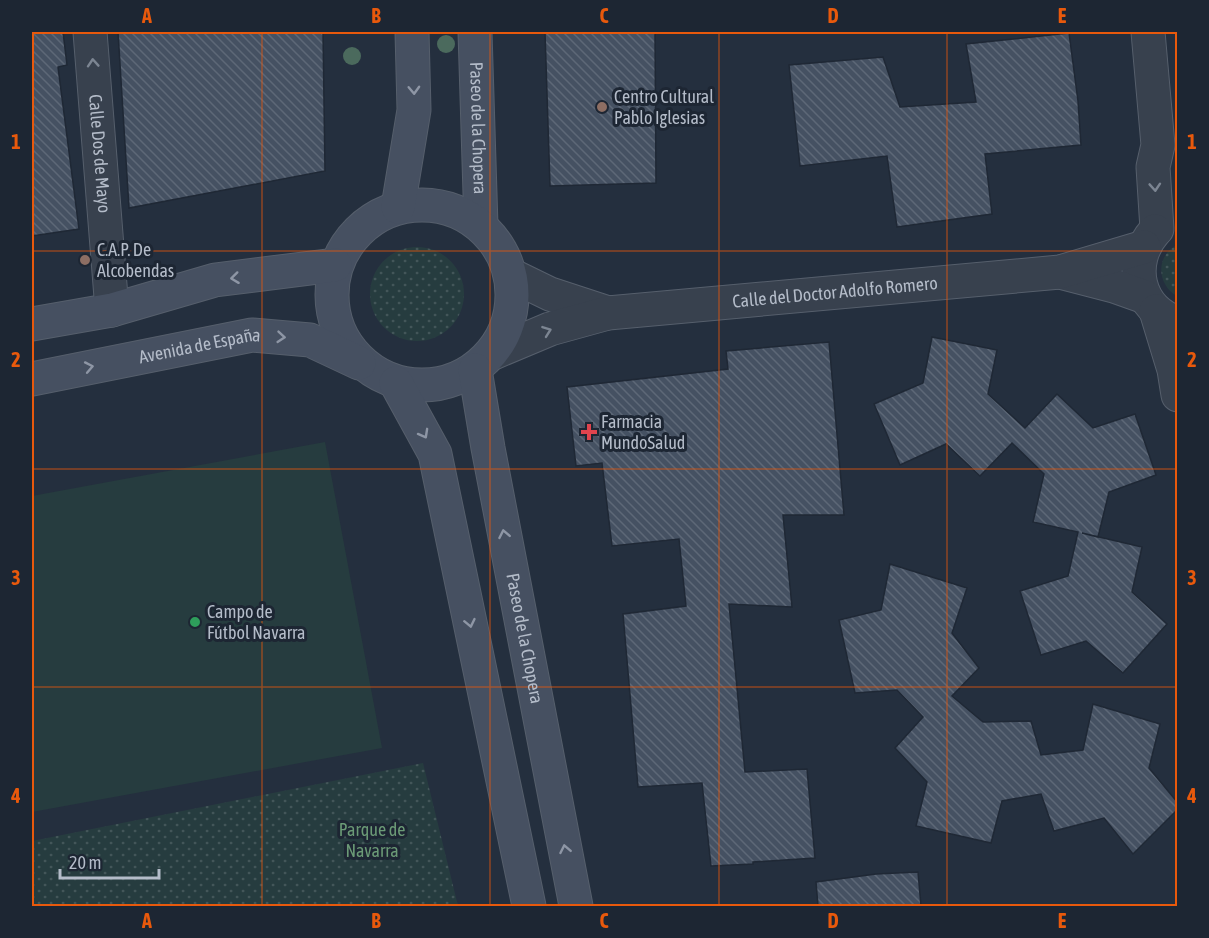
<svg xmlns="http://www.w3.org/2000/svg" width="1209" height="938" font-family="'Asap Condensed',sans-serif">
  <style>
    .green { fill: url(#green-dots) }
    .pitch { fill: #263c3f }
    .building { fill: url(#building-back-hatch); stroke: #1f2835; stroke-width: 1.5 }
    .lines { fill: none; stroke-linecap: round; stroke-linejoin: round }
    .street-casing { stroke: #565f6c; stroke-width: 35 }
    .secondary-casing { stroke: #565f6c; stroke-width: 35 }
    .street { stroke: #38414e; stroke-width: 33 }
    .secondary { stroke: #465061; stroke-width: 33 }
    .tree { fill: #4b6a5d }
    .oneway { stroke: #7c8592 }
    .oneway2 { stroke: #8e96a5 }
    .grid { fill: none; stroke: #e8590c; stroke-width: 1.5; stroke-opacity: 0.55 }
    .education-dot { fill: #8d6e63; stroke: #1d2633; stroke-width: 2 }
    .health-dot { fill: #e0444e; stroke: #1d2633; stroke-width: 2 }
    .leisure-dot { fill: #2e9e5b; stroke: #1d2633; stroke-width: 2 }
    .labels { text-anchor: middle; stroke-width: 6; stroke-linejoin: round; paint-order: stroke }
    .poi-label { font-size: 18px; fill: #b4bcc9; stroke: #1d2633; text-anchor: start }
    .street-label { font-size: 18px; fill: #b4bcc9; stroke: #1d2633 }
    .park-label { font-size: 18px; fill: #6b9a76; stroke: #1d2633 }
    .neatline { fill: none; stroke: #e8590c; stroke-width: 2 }
    .grid-label { font-size: 20px; text-anchor: middle; font-weight: bold; fill: #e8590c }
  </style>
  <defs>
    <pattern id="green-dots" width="8" height="8" patternUnits="userSpaceOnUse" patternTransform="scale(1.5)"><rect width="8" height="8" fill="#263c3f"/><path d="M2 2h.1M6 6h.1" fill="none" stroke="#435659" stroke-width="1.8" stroke-linecap="round"/></pattern>
    <pattern id="building-back-hatch" width="6" height="6" patternUnits="userSpaceOnUse" patternTransform="scale(1.5)"><rect width="6" height="6" fill="#455162"/><path d="M-1 5l2 2M0 0l6 6M5-1l2 2" fill="none" stroke="#5d6877"/></pattern>
  </defs>
  <rect width="100%" height="100%" fill="#242f3e"/>
  <!-- green -->
  <path class="green" d="M1177 245V296C1157 285 1155 256 1177 245Z
    M370 294a47 47 0 1 1 94 0a47 47 0 1 1-94 0Z
    M423 763 458 906H32V841Z"/>
  <!-- pitch -->
  <path class="pitch" d="M325 442 382 748 32 812V496Z"/>
  <!-- building -->
  <path class="building" d="M32 32H63L67 65 58 67 79 229 32 236Z
    M118 32H323L325 171 129 208Z
    M545 32H655L656 183 550 186Z
    M1069 33 1078 101 1081 145 985 154 992 214 897 227 887 156 800 166 789 65 883 57 900 107 976 102 966 44Z
    M932 337 997 350 988 394 1025 428 1057 394 1093 428 1135 414 1156 475 1109 492 1098 537 1082 533 1142 547 1132 592 1167 624 1123 673 1086 641 1041 655 1020 591 1068 576 1078 532 1033 522 1044 474 1012 443 980 476 946 444 900 465 874 404 923 383Z
    M829 342 844 515H783L792 607 729 604 745 772 807 769 815 858 753 862V864L711 866 702 783 638 787 623 614 686 606 679 539 612 546 602 463 576 466 567 387 728 369 726 351Z
    M890 564 967 588 952 633 979 668 952 696 983 722 1031 721 1041 755 1083 750 1093 704 1160 724 1149 768 1178 803V809L1133 854 1104 818 1054 831 1041 794 1002 801 991 843 916 826 927 782 895 748 923 717 897 690 855 693 839 620 881 610Z
    M918 872 921 906H818L816 882 876 874Z"/>
  <g class="lines">
    <defs>
      <g id="street">
        <path id="s1" d="M90 32 112 310"/>
        <path d="M1148 32 1158 145 1153 167 1157 229"/>
        <path d="M1155 231C1127 263 1137 309 1178 323"/>
        <path d="M1060 272 1114 286 1145 297"/>
        <path d="M511 275 550 294 608 313"/>
        <path d="M1156 311 1174 370 1178 395"/>
        <path id="s2" d="M493 353 550 329 608 313 1060 272 1144 247"/>
      </g>
      <g id="secondary">
        <path id="s3" d="M475 32 481 226"/>
        <circle cx="422" cy="295" r="90"/>
        <path d="M398 207 414 110 412 32"/>
        <path d="M32 324 112 310 215 280 335 265"/>
        <path id="s4" d="M475 370 488 448 576 906"/>
        <path id="s5" d="M32 379 252 335 310 340 359 363"/>
        <path d="M396 383 435 454 529 906"/>
      </g>
    </defs>
    <!-- street casing -->
    <use href="#street" class="street-casing"/>
    <!-- secondary casing -->
    <use href="#secondary" class="secondary-casing"/>
    <!-- street -->
    <use href="#street" class="street"/>
    <!-- secondary -->
    <use href="#secondary" class="secondary"/>
  </g>
  <!-- trees -->
  <g class="tree">
    <circle cx="446" cy="44" r="9"/>
    <circle cx="352" cy="56" r="9"/>
  </g>
  <!-- one-way arrows -->
  <defs><path id="oneway-chevron" d="M-2-3.5L2.5 0L-2 3.5" fill="none" stroke-width="1.6" stroke-linecap="round" stroke-linejoin="round" transform="scale(1.5)"/></defs>
  <g class="oneway">
    <use href="#oneway-chevron" transform="translate(93 63) rotate(-94)"/>
    <use href="#oneway-chevron" transform="translate(1155 187) rotate(86)"/>
    <use href="#oneway-chevron" transform="translate(547 331) rotate(-20)"/>
  </g>
  <g class="oneway2">
    <use href="#oneway-chevron" transform="translate(414 90) rotate(88)"/>
    <use href="#oneway-chevron" transform="translate(235 278) rotate(173)"/>
    <use href="#oneway-chevron" transform="translate(281 337) rotate(5)"/>
    <use href="#oneway-chevron" transform="translate(89 367) rotate(-11)"/>
    <use href="#oneway-chevron" transform="translate(424 434) rotate(61)"/>
    <use href="#oneway-chevron" transform="translate(504 534) rotate(-101)"/>
    <use href="#oneway-chevron" transform="translate(470 623) rotate(78)"/>
    <use href="#oneway-chevron" transform="translate(565 849) rotate(-101)"/>
  </g>
  <!-- grid -->
  <path class="grid" d="M262 32V906M490 32V906M719 32V906M947 32V906M32 251H1178M32 469H1178M32 687H1178"/>
  <!-- markers -->
  <g class="education-dot">
    <circle cx="602" cy="107" r="6"/>
    <circle cx="85" cy="260" r="6"/>
  </g>
  <path class="health-dot" d="M586 423h6v6h6v6h-6v6h-6v-6h-6v-6h6z"/>
  <circle class="leisure-dot" cx="195" cy="622" r="6"/>
  <g class="labels">
    <!-- poi labels -->
    <g class="poi-label">
      <text x="614" y="103">Centro Cultural<tspan x="614" dy="21">Pablo Iglesias</tspan></text>
      <text x="97" y="256">C.A.P. De<tspan x="97" dy="21">Alcobendas</tspan></text>
      <text x="601" y="428">Farmacia<tspan x="601" dy="21">MundoSalud</tspan></text>
      <text x="207" y="618">Campo de<tspan x="207" dy="21">Fútbol Navarra</tspan></text>
    </g>
    <!-- street labels -->
    <g class="street-label">
      <text dy="6" stroke="none"><textPath href="#s3" startOffset="96">Paseo de la Chopera</textPath></text>
      <text dy="6" stroke="none"><textPath href="#s1" startOffset="122">Calle Dos de Mayo</textPath></text>
      <text dy="6" stroke="none"><textPath href="#s2" startOffset="350">Calle del Doctor Adolfo Romero</textPath></text>
      <text dy="6" stroke="none"><textPath href="#s5" startOffset="171">Avenida de España</textPath></text>
      <text dy="6" stroke="none"><textPath href="#s4" startOffset="273">Paseo de la Chopera</textPath></text>
    </g>
    <!-- park labels -->
    <g class="park-label">
      <text x="372" y="836">Parque de<tspan x="372" dy="21">Navarra</tspan></text>
    </g>
  </g>
  <!-- border -->
  <rect width="1209" height="938" fill="none" stroke="#1d2633" stroke-width="66"/>
  <!-- scale -->
  <path d="M60 869v9h99v-9" fill="none" stroke="#b4bcc9" stroke-width="3"/>
  <text x="69" y="869" font-size="18" fill="#b4bcc9" stroke="#1d2633" stroke-width="4.5" paint-order="stroke">20 m</text>
  <rect x="33" y="33" width="1143" height="872" class="neatline"/>
  <g class="grid-label">
    <text x="147" y="23">A</text>
    <text x="376" y="23">B</text>
    <text x="604" y="23">C</text>
    <text x="833" y="23">D</text>
    <text x="1062" y="23">E</text>
    <text x="16" y="149">1</text>
    <text x="1192" y="149">1</text>
    <text x="16" y="367">2</text>
    <text x="1192" y="367">2</text>
    <text x="16" y="585">3</text>
    <text x="1192" y="585">3</text>
    <text x="16" y="803">4</text>
    <text x="1192" y="803">4</text>
    <text x="147" y="928">A</text>
    <text x="376" y="928">B</text>
    <text x="604" y="928">C</text>
    <text x="833" y="928">D</text>
    <text x="1062" y="928">E</text>
  </g>
</svg>
